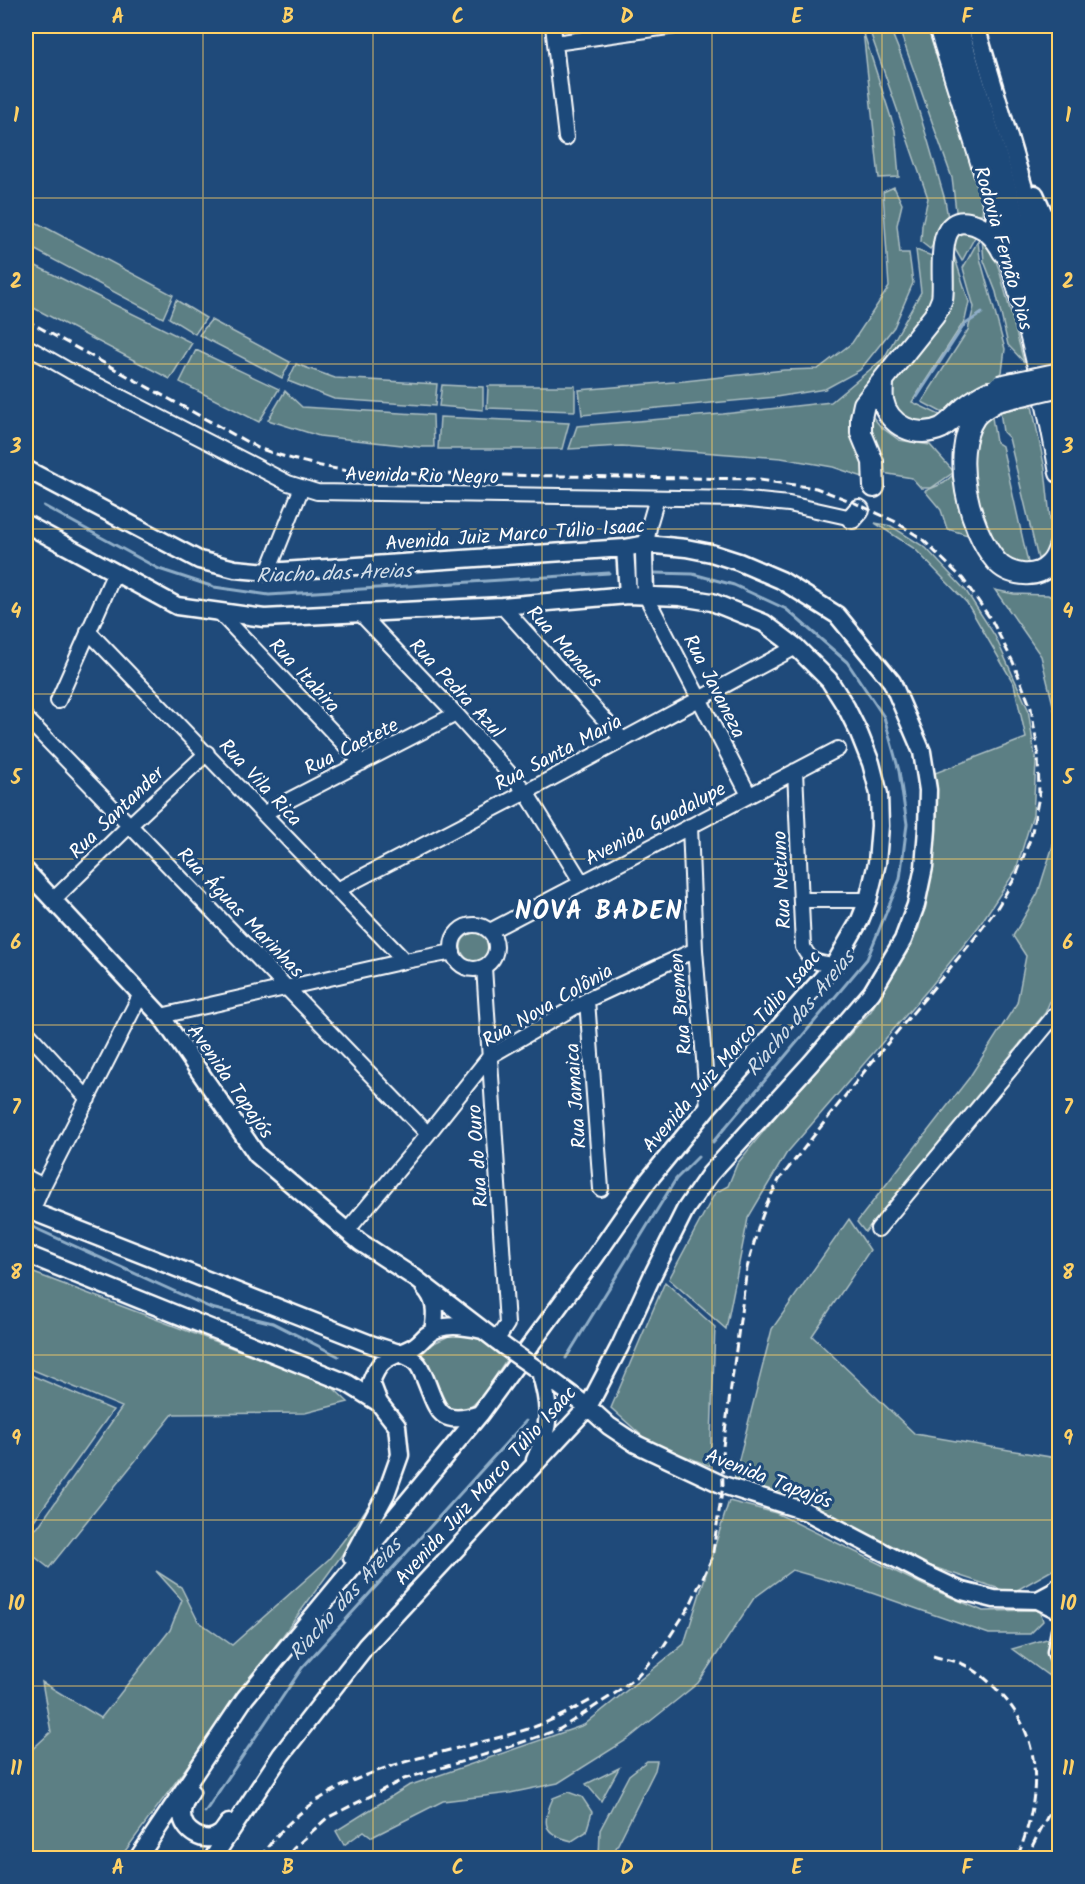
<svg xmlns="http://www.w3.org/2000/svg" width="1085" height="1884" font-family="Kalam,sans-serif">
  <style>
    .green { fill: #5b7f84; stroke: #adbfc2; stroke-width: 1.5 }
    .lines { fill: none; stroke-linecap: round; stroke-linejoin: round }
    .stream { stroke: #90aec8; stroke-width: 3 }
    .minor-casing { stroke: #fff; stroke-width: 18 }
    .major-casing { stroke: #fff; stroke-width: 21 }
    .highway-casing { stroke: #fff; stroke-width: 24 }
    .minor { stroke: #1f4a7a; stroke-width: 14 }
    .major { stroke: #1f4a7a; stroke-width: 16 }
    .highway { stroke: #1f4a7a; stroke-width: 20 }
    .rail { stroke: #fff; stroke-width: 3; stroke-dasharray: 9 4.5; stroke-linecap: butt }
    .major-bridge-casing { stroke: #fff; stroke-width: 21; stroke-linecap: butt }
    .highway-bridge-casing { stroke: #fff; stroke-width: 24; stroke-linecap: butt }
    .major-bridge { stroke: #1f4a7a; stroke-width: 16 }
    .highway-bridge { stroke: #1f4a7a; stroke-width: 20 }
    .grid { fill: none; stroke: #ffd166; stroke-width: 1.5; stroke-opacity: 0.55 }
    .labels { text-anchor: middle; stroke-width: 6; stroke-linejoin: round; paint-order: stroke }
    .street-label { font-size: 20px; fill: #fff; stroke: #1f4a7a }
    .water-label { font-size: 21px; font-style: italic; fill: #d1dde8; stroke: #1f4a7a }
    .district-label { font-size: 26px; font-weight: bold; letter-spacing: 1.5px; fill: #fff; stroke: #1f4a7a }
    .neatline { fill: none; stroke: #ffd166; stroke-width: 2 }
    .grid-label { font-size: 20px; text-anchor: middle; font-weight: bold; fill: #ffd166 }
  </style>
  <rect width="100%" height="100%" fill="#1f4a7a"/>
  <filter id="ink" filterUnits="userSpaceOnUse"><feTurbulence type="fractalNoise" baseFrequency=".0167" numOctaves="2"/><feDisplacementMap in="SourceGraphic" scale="12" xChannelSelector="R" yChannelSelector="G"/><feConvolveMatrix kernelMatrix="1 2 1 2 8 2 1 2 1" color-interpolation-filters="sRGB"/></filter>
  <g filter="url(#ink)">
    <!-- green -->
    <path class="green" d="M868 26H889L904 63 928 141 945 200 949 224 930 249 921 242 922 225 928 198Z
      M898 26H927L983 204 982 214 960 213V216L984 220 985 208 992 229 957 219 952 178Z
      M863 31 895 130 899 177 879 178Z
      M894 187 902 204 897 225 900 253H909L913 283 894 327 860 370 825 389 776 397 582 415 579 390 685 381 784 370 818 369 852 343 889 287 883 192Z
      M26 217 173 295 163 318 26 245Z
      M966 231 976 235 962 261 955 249 953 252 969 302 965 320 912 402 942 416 937 422H906L891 406 889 385 932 334 953 239Z
      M982 238 989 243 999 269 1024 362 1008 345 996 292 984 261Z
      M978 241 980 258 1005 349 1002 372 945 414 922 402 968 330 974 307 963 268Z
      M916 250 932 256 935 299 921 325 879 368 859 397 850 432 869 479 833 467 781 458 622 446 569 449 577 426 723 414 831 402 884 358 921 292Z
      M26 261 192 343 170 379 26 304Z
      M176 300 206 318 195 334 169 318Z
      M211 320 290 362 282 378 199 335Z
      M196 350 279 389 259 422 180 382Z
      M296 364 335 378 437 384 435 406 334 399 288 381Z
      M442 385 483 387V410L439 406Z
      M488 386H575V411L487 408Z
      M285 391 302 407 433 415 434 447H420L319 436 268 420Z
      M1032 406 1045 469 1052 538 1048 555 1039 563 1009 438 1003 432 1000 411Z
      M868 411 881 427 899 440 930 445 954 472 931 488H921L912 478 883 473 865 428Z
      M991 411 996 442 1002 446 1029 567 1007 561 989 534 973 488 972 440Z
      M440 417 569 423 562 449H438Z
      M955 473 971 536 947 529 941 510 925 491 944 483Z
      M875 523 891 526 926 548 966 591 995 636 1028 709 1036 763 1033 814 1016 870 979 926 931 986 786 1154 748 1218 726 1329 669 1279 715 1193 728 1186 737 1164 776 1116 871 1011 919 928 936 835 930 775 1026 738 1014 684 967 603 915 549Z
      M995 590 1014 594 1048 595 1058 601 1059 729 1041 656Z
      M1059 817V980L1045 1013 865 1232 857 1222 969 1078 1017 1003 1026 956 1013 936 1038 893 1055 839Z
      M461 947a14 14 0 1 1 28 0a14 14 0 1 1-28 0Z
      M849 1219 870 1250 812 1336 915 1434 1056 1458V1568L1012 1593 921 1563 734 1479 772 1329Z
      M26 1270 330 1385 348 1402 305 1413 173 1414 49 1568 26 1550V1532L29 1534 38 1527 122 1407 26 1367Z
      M665 1282 715 1327 710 1466 649 1442 611 1408Z
      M453 1334 479 1338 506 1360 483 1395 464 1414 441 1405 419 1357 432 1344Z
      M26 1373 113 1410 30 1526 26 1523Z
      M385 1480 363 1526 120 1858H26V1755L51 1732 42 1682 101 1718 170 1630 182 1600 156 1571 181 1587 198 1621 232 1645 329 1559 357 1523Z
      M729 1501 776 1513 927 1587 983 1611 1040 1610 1043 1621 1030 1634H989L866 1591 792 1570 754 1598 698 1683 628 1739 558 1783 510 1793 443 1801 372 1837 364 1831 344 1845 336 1831 408 1786 584 1725 684 1644Z
      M1050 1638 1049 1676 1012 1649Z
      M647 1761H657L655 1770 611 1858H599L600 1830 629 1775Z
      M619 1768 601 1801 586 1784Z
      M568 1792 582 1797 592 1812 586 1832 572 1841C543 1834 541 1824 553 1798Z"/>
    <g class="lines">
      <!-- stream -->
      <path class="stream" d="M917 397 964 325 982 313
        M44 506 159 569 214 587 269 595 609 573
        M654 573 693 574 734 585 786 609 847 662 884 717 899 771 907 824 900 879 867 959 713 1142
        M26 1224 211 1308 273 1323 338 1356
        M566 1358 676 1179 698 1157
        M205 1812 302 1668 526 1421"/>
      <defs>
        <path id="minor" d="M553 26 566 138
          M555 43 675 26
          M26 346 70 371 288 483 317 492 739 499 789 504 852 518
          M646 544 650 522 657 498
          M268 572 302 487
          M645 594 749 795
          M502 606 622 739
          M220 613 362 763
          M360 613 456 714 526 792 582 883
          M88 631 405 961
          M58 701 115 572
          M26 718 428 1134
          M795 771 803 947C811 963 818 963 834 965
          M264 813 456 714
          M690 826 695 950 708 1107
          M337 890 526 792 796 647
          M53 900 130 825 207 753
          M802 900H868
          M452 947a22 22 0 1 1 44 0a22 22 0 1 1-44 0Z
          M490 931 838 749
          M484 967 507 1324 496 1341
          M587 1000 601 1189
          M161 1016 405 961 453 952
          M26 1031 88 1099
          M26 1177 43 1186
          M32 1211 43 1186 141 994
          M878 1229 1060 1009
          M347 1231 428 1134 490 1056 587 1000 695 950"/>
        <path id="major" d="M976 26 1060 310
          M1035 194 1060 251
          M26 469 199 560 235 569 268 572 625 548 646 544 686 548 711 553 739 562 781 580 837 615 892 682 922 752 928 790 927 829 924 867 916 905 903 940 872 992 811 1063 710 1174 685 1210 653 1274 620 1346 588 1407 366 1646 281 1755 213 1858
          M26 524 177 606 264 618 502 606 628 595 680 597 712 602 764 623 796 647 829 680 846 707 859 733 871 763 879 794 880 826 877 863 868 900 860 920 834 965 708 1107 647 1182 595 1257 480 1414 245 1698 138 1858
          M625 548 628 595
          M645 594 644 554 646 544
          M26 871 161 1016 257 1155 360 1242 415 1278 505 1347
          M26 1209 368 1343C380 1348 401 1352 412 1359 417 1362 421 1369 423 1374 438 1408 436 1428 480 1414
          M26 1254 347 1383 379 1403
          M424 1287C437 1300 436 1314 433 1331
          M535 1368 588 1407 609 1426 636 1444 723 1485 805 1511 923 1573 962 1591 994 1599 1038 1600 1060 1611
          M535 1460C551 1425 551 1408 540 1372
          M352 1557 386 1494 400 1455 397 1426 379 1403 371 1382C381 1355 390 1359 413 1347 419 1344 422 1339 427 1335 442 1322 464 1326 482 1330
          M1038 1600 1053 1592 1060 1585
          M1060 1631 1056 1652 1060 1662
          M191 1792C186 1799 182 1805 182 1814 182 1831 205 1846 220 1834 223 1832 226 1826 229 1823"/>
        <path id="highway" d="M939 26C984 173 1034 321 1060 473
          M957 26 1035 285 1060 385
          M883 381C883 387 882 394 883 400 888 426 917 439 941 428 950 423 957 414 965 407 973 401 980 396 989 392
          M997 401C989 406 981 409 975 417 950 454 969 529 996 561 1008 575 1035 580 1049 565 1054 561 1058 551 1060 545
          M874 487 873 462 861 433V418L864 404 934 316C937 311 940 305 942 299 946 279 932 215 969 223 985 226 996 238 1003 252
          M852 518 859 510"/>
      </defs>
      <!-- minor casing -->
      <use href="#minor" class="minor-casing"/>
      <!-- major casing -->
      <use href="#major" class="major-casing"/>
      <!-- highway casing -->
      <use href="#highway" class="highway-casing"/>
      <!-- minor -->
      <use href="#minor" class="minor"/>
      <!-- major -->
      <use href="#major" class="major"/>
      <!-- highway -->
      <use href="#highway" class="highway"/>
      <!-- rail -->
      <path class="rail" d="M26 320 258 448C295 461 331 470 369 473L752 479 816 488 853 502 894 521 921 538 963 579 992 621 1013 662 1031 708 1038 751 1039 796 1031 837 1016 876 997 908 974 939 867 1068 779 1180 767 1203 759 1225 747 1268 722 1454 723 1485 712 1558 689 1607 663 1647 637 1676 617 1692 560 1729 497 1751 404 1779 327 1818 294 1848 286 1858
        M933 1656C942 1659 952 1660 960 1663 976 1669 990 1682 1001 1694 1046 1742 1040 1801 1017 1858
        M260 1858C323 1763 431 1760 528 1729 550 1722 571 1711 591 1700
        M1026 1858 1055 1802"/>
      <defs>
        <path id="major-bridge" d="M505 1347 535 1368"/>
        <path id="highway-bridge" d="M999 386 1060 373
          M997 401 1060 386"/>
      </defs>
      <!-- major-bridge casing -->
      <use href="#major-bridge" class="major-bridge-casing"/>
      <!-- highway-bridge casing -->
      <use href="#highway-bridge" class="highway-bridge-casing"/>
      <!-- major-bridge -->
      <use href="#major-bridge" class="major-bridge"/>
      <!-- highway-bridge -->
      <use href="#highway-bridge" class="highway-bridge"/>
    </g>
  </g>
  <!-- grid -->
  <path class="grid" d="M203 26V1858M373 26V1858M542 26V1858M712 26V1858M882 26V1858M26 198H1060M26 364H1060M26 529H1060M26 694H1060M26 859H1060M26 1025H1060M26 1190H1060M26 1355H1060M26 1520H1060M26 1686H1060"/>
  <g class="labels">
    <!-- street labels -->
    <g class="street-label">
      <text transform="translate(1004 248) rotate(74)" y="7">Rodovia Fernão Dias</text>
      <text transform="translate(422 475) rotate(1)" y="7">Avenida Rio Negro</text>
      <text transform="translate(515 534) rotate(-4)" y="7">Avenida Juiz Marco Túlio Isaac</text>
      <text transform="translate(565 646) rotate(48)" y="7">Rua Manaus</text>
      <text transform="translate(305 675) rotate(47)" y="7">Rua Itabira</text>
      <text transform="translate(715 686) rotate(63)" y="7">Rua Javaneza</text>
      <text transform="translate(457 688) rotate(47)" y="7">Rua Pedra Azul</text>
      <text transform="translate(351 746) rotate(-27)" y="7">Rua Caetete</text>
      <text transform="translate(558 752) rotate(-28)" y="7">Rua Santa Maria</text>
      <text transform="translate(261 782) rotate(47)" y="7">Rua Vila Rica</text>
      <text transform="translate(116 812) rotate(-44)" y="7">Rua Santander</text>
      <text transform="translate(655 823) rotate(-28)" y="7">Avenida Guadalupe</text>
      <text transform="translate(781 880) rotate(-93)" y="7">Rua Netuno</text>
      <text transform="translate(241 912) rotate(46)" y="7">Rua Águas Marinhas</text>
      <text transform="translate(680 1004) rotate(-95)" y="7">Rua Bremen</text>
      <text transform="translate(547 1005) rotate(-30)" y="7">Rua Nova Colônia</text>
      <text transform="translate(731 1051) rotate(-49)" y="7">Avenida Juiz Marco Túlio Isaac</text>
      <text transform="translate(231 1081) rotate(55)" y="7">Avenida Tapajós</text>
      <text transform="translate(575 1096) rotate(-94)" y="7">Rua Jamaica</text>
      <text transform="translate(477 1156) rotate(-94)" y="7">Rua do Ouro</text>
      <text transform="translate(769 1478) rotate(21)" y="7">Avenida Tapajós</text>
      <text transform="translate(485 1485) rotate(-48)" y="7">Avenida Juiz Marco Túlio Isaac</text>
    </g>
    <!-- water labels -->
    <g class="water-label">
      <text transform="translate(334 573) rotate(-2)" y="7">Riacho das Areias</text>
      <text transform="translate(800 1013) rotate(-50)" y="7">Riacho das Areias</text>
      <text transform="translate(345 1599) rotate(-48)" y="7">Riacho das Areias</text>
    </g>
    <!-- district labels -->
    <g class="district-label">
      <text x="599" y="919">NOVA BADEN</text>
    </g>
  </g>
  <!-- margin -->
  <rect width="1085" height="1884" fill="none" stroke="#1f4a7a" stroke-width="66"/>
  <rect x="33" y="33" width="1019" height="1818" class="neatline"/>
  <g class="grid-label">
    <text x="118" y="23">A</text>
    <text x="288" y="23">B</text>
    <text x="458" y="23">C</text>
    <text x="627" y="23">D</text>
    <text x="797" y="23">E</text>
    <text x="967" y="23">F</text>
    <text x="16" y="122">1</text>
    <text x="1068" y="122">1</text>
    <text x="16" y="288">2</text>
    <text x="1068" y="288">2</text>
    <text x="16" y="453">3</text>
    <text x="1068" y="453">3</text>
    <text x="16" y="618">4</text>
    <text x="1068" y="618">4</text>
    <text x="16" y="784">5</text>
    <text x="1068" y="784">5</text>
    <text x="16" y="949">6</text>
    <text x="1068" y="949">6</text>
    <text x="16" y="1114">7</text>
    <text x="1068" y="1114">7</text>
    <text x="16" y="1279">8</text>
    <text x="1068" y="1279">8</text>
    <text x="16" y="1445">9</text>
    <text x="1068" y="1445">9</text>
    <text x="16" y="1610">10</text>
    <text x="1068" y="1610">10</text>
    <text x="16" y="1775">11</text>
    <text x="1068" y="1775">11</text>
    <text x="118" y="1874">A</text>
    <text x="288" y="1874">B</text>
    <text x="458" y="1874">C</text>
    <text x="627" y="1874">D</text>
    <text x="797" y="1874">E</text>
    <text x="967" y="1874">F</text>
  </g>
</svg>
